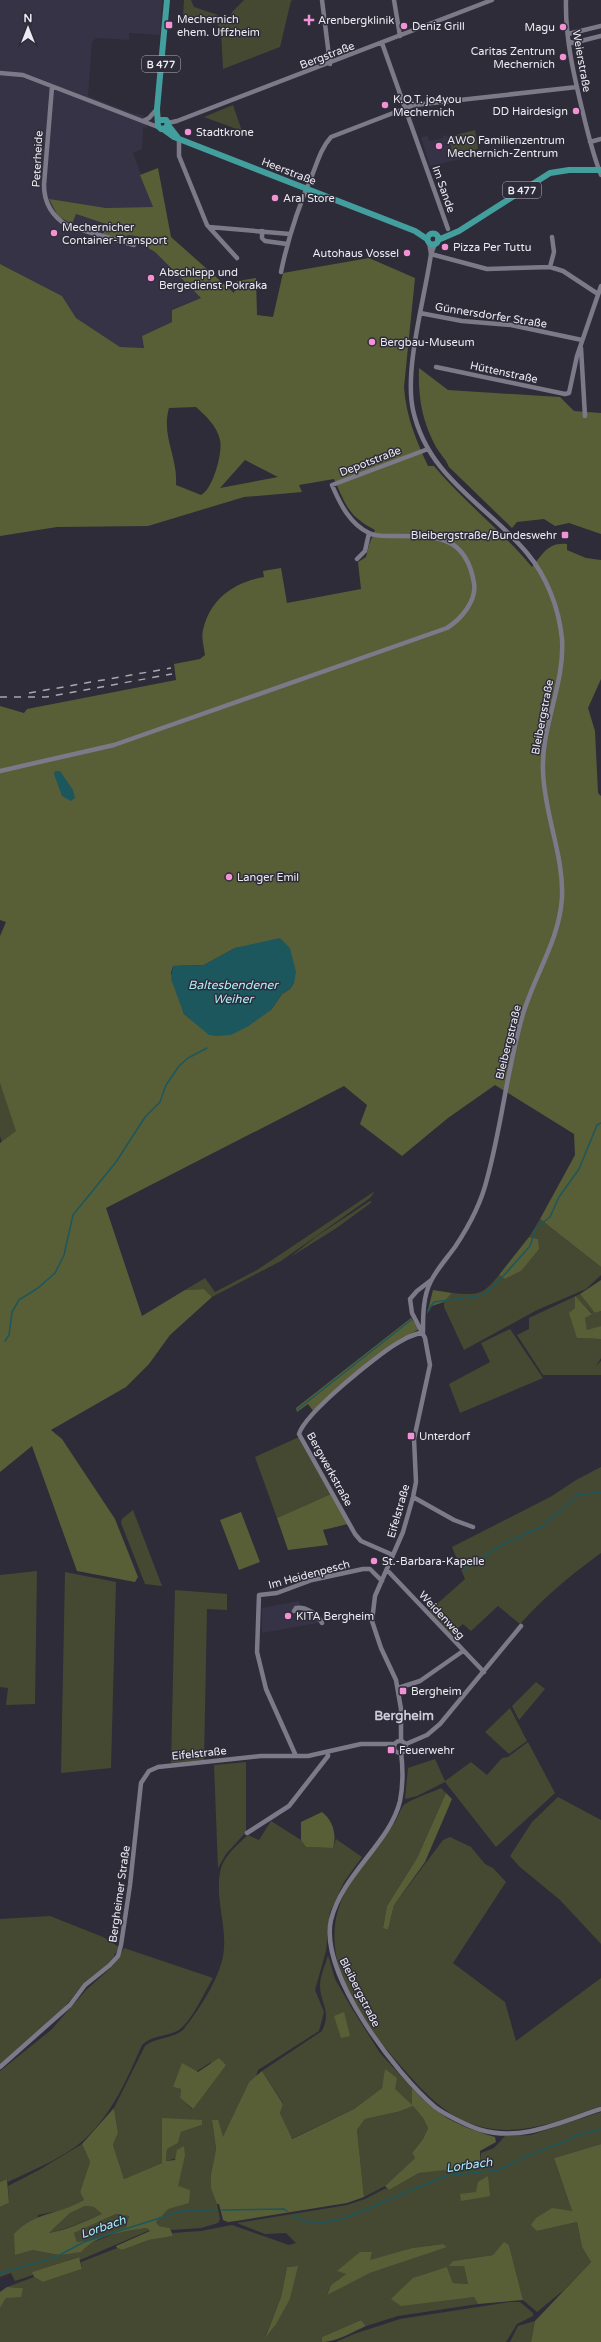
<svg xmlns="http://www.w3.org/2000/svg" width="601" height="2342" font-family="'Varela Round',sans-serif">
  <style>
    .built { fill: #363346 }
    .green { fill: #454931; fill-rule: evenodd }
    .forest { fill: #585f37; fill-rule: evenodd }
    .water { fill: #1c575e }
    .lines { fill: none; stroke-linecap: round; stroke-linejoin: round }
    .stream { stroke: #1c575e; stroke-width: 1.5 }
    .minor { stroke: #7c7a89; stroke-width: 4.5 }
    .major { stroke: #439f9e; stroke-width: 6 }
    .rail { stroke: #a8a7b0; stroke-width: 1.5; stroke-dasharray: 7 7; stroke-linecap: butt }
    .poi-dot { fill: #f391d5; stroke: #2e2c38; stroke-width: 1.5 }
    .labels { text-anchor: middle; stroke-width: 3; stroke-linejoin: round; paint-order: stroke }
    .shield { fill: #2e2c38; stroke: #b3b2bb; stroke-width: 1 }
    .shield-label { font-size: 10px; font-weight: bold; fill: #ecebf3 }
    .poi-label { font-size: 11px; fill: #ecebf3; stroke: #2e2c38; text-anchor: start }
    .street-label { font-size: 11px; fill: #ecebf3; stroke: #2e2c38 }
    .water-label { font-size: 12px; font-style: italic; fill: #a7effa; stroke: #2e2c38 }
    .quarter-label { font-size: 13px; font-weight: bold; fill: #ceccdc; stroke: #2e2c38 }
  </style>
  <rect width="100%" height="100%" fill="#2e2c38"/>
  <!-- built -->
  <path class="built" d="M0 0H162L160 35 129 33V40L96 38 92 42 88 96 134 114 143 115 147 128 143 127 142 149 133 153 153 207 106 208 49 200 72 224 75 214 106 224 103 234 117 239 129 235 141 237V244L155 252 201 298 172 309V322L142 336 144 348 120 347 76 318 62 296 0 264Z
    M475 130 478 149 459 153 461 159 430 166 421 137 428 136 429 141 443 138V136L446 135 447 137Z
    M299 1601 301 1608 320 1621 318 1623 262 1633V1608Z"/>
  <!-- green -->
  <path class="green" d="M184 0H191L194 7 218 15 219 19 229 20 232 12 244 0H293L291 1 280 47 223 69 221 30 216 22H200V18L183 17Z
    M233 105 242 131 204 117Z
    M475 130 478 149 453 155 449 137Z
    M0 1083 17 1131 2 1143 0 1136Z
    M375 1191 370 1198 281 1261 212 1297 204 1289 185 1290 205 1278 215 1292 257 1270Z
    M370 1201 372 1202 338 1227 289 1258 317 1236Z
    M540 1219 601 1267V1275L586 1289 537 1310 464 1350 444 1307V1302L452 1293C478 1295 482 1296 499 1275L505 1279 521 1271 538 1239 529 1237Z
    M580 1294 595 1313 601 1311V1326L587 1331 585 1318 592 1313 575 1297 577 1338 601 1339V1358L596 1366 601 1361V1375H543L517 1335 529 1329V1318Z
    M510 1329 543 1378 460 1413 449 1384 490 1362 481 1343Z
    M299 1437 331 1494 277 1518 255 1457Z
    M601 1467V1553C572 1574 545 1596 520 1624L498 1606 471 1631 463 1624 451 1634 429 1611 465 1579 452 1547 552 1496 576 1480Z
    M133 1510 162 1586 145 1584 121 1523 122 1519Z
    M37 1571 35 1704 6 1705 8 1688 0 1687V1575Z
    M65 1572 116 1582 111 1768 61 1773Z
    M175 1590 227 1594V1610L207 1609 204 1760 171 1763Z
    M536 1682 545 1689 519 1720 512 1706Z
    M510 1708 527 1741 509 1754 485 1732Z
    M528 1742 555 1793 496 1847 445 1782 417 1796 405 1799 408 1768 435 1759 445 1781 471 1762 487 1775 502 1758 508 1757Z
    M246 1762V1832L226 1854 218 1868 214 1765Z
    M441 1788 446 1793 417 1858 387 1906 383 1928 388 1930 394 1905 443 1840 450 1837 471 1847 485 1864 493 1868 506 1882 453 1963 505 2002 516 2041 601 1978V2106C562 2120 521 2138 478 2126 445 2117 421 2089 399 2064 363 2023 320 1964 339 1907 345 1887 359 1871 371 1854 379 1843 388 1833 395 1822 398 1817 400 1810 403 1806 408 1800 433 1792 441 1788Z
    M558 1797 601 1820V1944L560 1900 520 1867 510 1856 532 1822Z
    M271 1821 301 1840 306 1847 333 1848 336 1839 362 1857 344 1882 330 1912 326 1951 315 1990 324 2012 319 2031 258 2070 256 2077 249 2082 223 2138 212 2120 216 2149 211 2174 220 2219 218 2223 201 2228 171 2230 170 2228 159 2226 156 2222C173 2202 179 2181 185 2156L166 2161 167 2149 178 2143 181 2132 202 2125 162 2119V2163L124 2179 113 2145 118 2133 114 2108 145 2046C156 2037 172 2039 183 2030 199 2010 223 1974 224 1948 226 1922 214 1894 221 1868 225 1855 238 1844 248 1835L259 1840ZM211 2062 193 2109H192L180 2098 181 2089 173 2087Z
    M50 1916 103 1937 119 1947 110 1963 85 1982 63 2009 0 2065V1919Z
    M124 1948 213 1978C205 1991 190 2025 177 2031 165 2037 152 2035 142 2045 128 2077 113 2112 87 2137 66 2157 35 2169 8 2182L7 2179 0 2182V2071L51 2030 86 1990 114 1965Z
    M328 1955 335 1979 351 2007 380 2053 412 2088 413 2106 423 2118 428 2128 423 2139 412 2153 415 2158 385 2186 364 2197 357 2130 365 2119 397 2112 395 2089 386 2070 382 2088 354 2109 291 2139 280 2113 283 2103 262 2071 322 2031C332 2011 320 2004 320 1985 320 1976 326 1964 328 1955Z
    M601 2112V2144L554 2158 572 2211 537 2231 577 2222 582 2247 591 2262 565 2289 537 2312 523 2300 509 2245 493 2255 453 2261 464 2266 468 2284 453 2283 447 2267 439 2300 474 2297 478 2304 398 2316 366 2326 361 2320 322 2337V2342H0V2308L6 2298 23 2288 7 2287 34 2277 43 2282 82 2269 81 2262 117 2248 122 2250 149 2240 173 2236 172 2233 201 2231 232 2225 289 2245 296 2243 286 2233 265 2234 237 2223 347 2205 365 2199 386 2188 389 2190 419 2173 480 2161 481 2153 494 2148 505 2136 531 2135ZM443 2244 446 2247 370 2273 327 2294 331 2285 346 2274 338 2271 412 2248ZM297 2266 290 2299 265 2337 281 2297 287 2267Z
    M82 2144 90 2162 80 2192 84 2200 69 2209 38 2215 32 2250 59 2255 119 2232 147 2228 150 2230 80 2260 78 2257 33 2272V2275L15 2281 11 2273 0 2277V2207L9 2203 8 2186 39 2170Z
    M85 2206 94 2207 103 2214C83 2221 69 2229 49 2233L70 2213Z
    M116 2214 129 2216 126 2227 90 2240 77 2242 74 2233Z
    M510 2302H520L533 2313V2316L517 2324 506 2342H336L354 2334 400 2319Z
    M535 2321 531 2342H510L518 2326Z"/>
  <!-- forest -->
  <path class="forest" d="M158 168 171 237 234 293 237 281 256 278 257 315 273 317 283 273 369 258 415 278 404 387C406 416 416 440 428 466H434C464 502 502 531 532 567 543 554 548 542 567 544V550L586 558 601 560V679L588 708 595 731 598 793 601 796V1267L540 1219 575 1155 574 1134 495 1085 448 1118 402 1156 360 1124 367 1105 344 1086 106 1208 142 1316 185 1290 204 1289 212 1297 170 1335 149 1364 126 1387 51 1430 62 1439 115 1519 138 1577 135 1582 77 1571 32 1446 0 1472V1143L16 1131 0 1083V936L6 922 0 920V706L24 713 27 709 176 680 174 664 200 659 205 655C204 647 201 637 203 630 210 599 234 582 264 577L263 571 281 568 287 603 361 589 358 562 366 557 369 545 375 530C348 516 346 505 334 479L299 485 302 492 244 497 148 526 57 527 0 536V264L62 296 76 318 120 347 144 348 142 336 172 322V310L201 298 155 252 141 244V237L129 235 118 239 103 234 106 224 76 214 72 224 58 216 49 199 106 208 153 207 140 175ZM196 407C206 416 217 426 220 440 223 452 213 489 201 495L176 485C178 457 161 436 169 408ZM245 460 278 477 220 488ZM246 947 294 983 290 989 282 994 271 1010 209 1034 184 1014 171 973 173 966 204 965 235 948Z
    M419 368 448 390 560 397 574 411 601 413V534L569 523 555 526 544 519 517 522 512 528 449 467C446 459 440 454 436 447 422 421 418 397 419 368Z
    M529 1237 538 1239 539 1249 521 1271 505 1279 499 1275Z
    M601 1280V1311L595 1313 580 1294Z
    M433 1290 452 1293 444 1302 432 1306 427 1314Z
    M575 1296 592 1314 585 1318 587 1330 601 1326V1339L577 1338 569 1313 575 1308Z
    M411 1318 419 1329 402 1339 314 1412 308 1404 297 1412 296 1408Z
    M331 1494 348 1524 323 1530 328 1545 288 1550 277 1518Z
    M241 1512 260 1562 239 1570 220 1520Z
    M446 1793 452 1799 425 1862 394 1905 388 1930 383 1928 387 1906 417 1858Z
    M322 1812C333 1820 337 1835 333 1848L306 1847 301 1840V1822Z
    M344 2012 350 2036 341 2038 334 2016Z
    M219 2058 226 2065 193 2109 180 2098 181 2089 173 2087 182 2063 198 2072Z
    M385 2069 397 2078 395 2089 412 2105V2088C437 2116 458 2126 495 2137L496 2142 480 2151V2161L449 2172 444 2170 419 2173 389 2190 385 2186 415 2158 412 2153 423 2139 428 2128 423 2118 413 2106 397 2112 365 2119 357 2130 364 2197 347 2203 236 2221 228 2222 223 2220 219 2204H217L211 2188V2174L216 2149 212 2120H218L223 2137 249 2082 262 2071 283 2104 280 2113 292 2139 354 2109 382 2088Z
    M114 2108 118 2133 113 2145 124 2179 162 2163V2118L202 2120V2125L181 2132 178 2143 167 2149 166 2161 175 2160 177 2150 184 2146 185 2156 178 2186 190 2190 189 2203 168 2209 156 2222 159 2226 170 2228 173 2236 149 2240 122 2250 117 2248 116 2246 150 2231 147 2228C126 2231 96 2234 81 2252L59 2255 32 2250 15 2255 14 2234C36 2211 59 2215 84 2200L80 2192 90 2162 82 2144ZM85 2206 94 2207 102 2214C85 2221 68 2230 49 2233L70 2213ZM116 2214 129 2216 126 2227 90 2240 77 2242 74 2233Z
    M601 2144V2342H531L535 2321 591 2262 582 2247 577 2222 537 2231 531 2225 536 2218 552 2208 572 2211 554 2158Z
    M488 2176 490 2196 461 2201 460 2194 476 2192 478 2182Z
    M7 2179 9 2203 0 2207V2182Z
    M504 2242 509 2245 523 2300 478 2304 474 2297 401 2306 391 2299 413 2278 447 2267 453 2283 468 2284 464 2266H449L453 2261 493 2255Z
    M443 2244 447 2247 370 2273 327 2295 331 2285 346 2274 337 2271 360 2252H372L370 2260 412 2248Z
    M79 2257 82 2269 43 2282 34 2277 32 2272Z
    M298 2266 290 2299 276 2324 265 2338 281 2297 287 2267Z
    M7 2287 23 2288 21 2297 6 2298 0 2308V2292Z
    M361 2320 366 2326C352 2332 337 2342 322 2342V2337Z"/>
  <!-- water -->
  <path class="water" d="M55 771H60L73 790 75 798 71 801 62 796 54 774Z
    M280 938 290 948 296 972 294 983 290 989 282 994 271 1010 247 1027 231 1035 217 1036 209 1035 184 1014 171 979 173 966 204 965 235 948Z"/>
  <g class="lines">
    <!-- stream -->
    <path class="stream" d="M428 1310 434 1302 484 1295 506 1273 530 1246 536 1228 550 1217 559 1197 579 1169 597 1125 601 1123
      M5 1341 9 1335 12 1312 19 1300 38 1288 55 1273 64 1255 73 1215 116 1162 145 1117 160 1102 166 1085 179 1066 188 1058 207 1048
      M298 1409 411 1320
      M464 1569 504 1544 541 1527 578 1495 601 1492
      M222 2210 284 2209 287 2211
      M293 2216 310 2223H325L348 2217 445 2176 498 2170 536 2152 567 2141 575 2136 601 2129
      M0 2273 54 2258 84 2242 185 2210H215"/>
    <!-- minor -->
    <path class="minor" d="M322 0 330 64
      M394 0 400 36
      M566 0C565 38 574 76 583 113 588 134 593 155 601 175
      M568 34 601 26
      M570 42 573 43 601 36
      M382 43 448 229
      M0 73 23 75 158 127
      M52 87 44 185C44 204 53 217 68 226L134 245
      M143 121 149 118 157 109
      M168 123 177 121 492 0
      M179 139V156L207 225 237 258
      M590 142 601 139
      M209 227 290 234
      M262 231V238L265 241 287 244
      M429 242 431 254
      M431 254 487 269 550 267 563 271 598 294
      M550 267 554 252 552 237
      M281 272C288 238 299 205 313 173 318 160 322 147 331 137L414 105 577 87
      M420 313 462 321 511 325 582 340
      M581 348 585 416
      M436 367 565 394 569 393 577 356 601 286
      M357 559 365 551 369 533
      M0 771 114 745 447 628C461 619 477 601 474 583 466 535 436 536 396 536 387 536 377 537 369 533 350 524 340 504 332 485L428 449
      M423 1332C423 1315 423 1296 431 1281 437 1269 447 1258 455 1247 469 1226 481 1204 487 1179 502 1125 507 1068 523 1014 535 974 559 941 562 898 564 855 544 814 543 771 541 726 565 684 562 639 559 608 547 577 527 553 486 504 428 478 413 410 404 369 425 297 431 254L435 244
      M413 1497 454 1520 473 1527
      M393 1555 361 1541 355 1534 299 1434C305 1413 382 1350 403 1340 409 1336 416 1334 423 1332
      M387 1570 484 1672
      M294 1611 296 1608C306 1606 318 1615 322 1623
      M398 1688 420 1681 463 1651
      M394 1747a6 6 0 1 1 12 0a6 6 0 1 1-12 0Z
      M401 1741V1709L396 1680 381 1648 372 1621 375 1596 403 1532 413 1497 416 1482 414 1439 430 1365 425 1338 412 1313 410 1299 417 1291 430 1281
      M406 1744 427 1735 440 1724 521 1626
      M401 1752C403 1768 403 1786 400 1801 390 1843 342 1874 331 1920 319 1974 396 2074 435 2107 444 2114 470 2127 481 2130 522 2142 563 2121 601 2109
      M296 1756 266 1689 257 1652 259 1595 277 1593 312 1580 363 1569H370L382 1581
      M247 1833 289 1806 328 1756V1752
      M0 2067 70 2005 85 1985 110 1965 118 1956 121 1945 130 1885 141 1783 149 1771 158 1767 261 1756H308L361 1744H395"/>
    <!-- major -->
    <path class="major" d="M158 120H166L168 123 166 128 161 129 158 126 157 109 167 0
      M168 125 179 139
      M163 129 174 137 415 231 427 239
      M427.5 239a5.5 5.5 0 1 1 11 0a5.5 5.5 0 1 1-11 0Z
      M438 240 459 231 550 173 569 170H601"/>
    <!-- rail -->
    <path class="rail" d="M29 693 171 668
      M0 697H46L172 674"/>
  </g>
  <!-- markers -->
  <g class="poi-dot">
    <path d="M307 14h4v4h4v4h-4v4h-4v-4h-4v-4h4z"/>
    <rect x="165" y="21" width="8" height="8" rx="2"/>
    <circle cx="404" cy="26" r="4"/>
    <circle cx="563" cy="27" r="4"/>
    <circle cx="563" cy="57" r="4"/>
    <circle cx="385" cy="105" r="4"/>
    <circle cx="576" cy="111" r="4"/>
    <circle cx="188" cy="132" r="4"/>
    <circle cx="439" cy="146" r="4"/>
    <circle cx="275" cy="198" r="4"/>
    <circle cx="54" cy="233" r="4"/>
    <circle cx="445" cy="247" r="4"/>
    <circle cx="407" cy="253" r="4"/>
    <circle cx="151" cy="278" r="4"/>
    <circle cx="372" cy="342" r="4"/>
    <rect x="561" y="531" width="8" height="8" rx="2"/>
    <circle cx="229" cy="877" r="4"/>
    <rect x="407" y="1432" width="8" height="8" rx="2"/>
    <circle cx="374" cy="1561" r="4"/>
    <circle cx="288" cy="1616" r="4"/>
    <rect x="399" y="1687" width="8" height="8" rx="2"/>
    <rect x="387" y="1746" width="8" height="8" rx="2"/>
  </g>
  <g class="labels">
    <!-- shield labels -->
    <g class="shield">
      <rect x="142" y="56" width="38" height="16" rx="3"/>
      <rect x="503" y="182" width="38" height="16" rx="3"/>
    </g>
    <g class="shield-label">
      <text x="161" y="68">B 477</text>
      <text x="522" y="194">B 477</text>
    </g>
    <!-- poi labels -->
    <g class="poi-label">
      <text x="177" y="23">Mechernich<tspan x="177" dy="13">ehem. Uffzheim</tspan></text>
      <text x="318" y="24">Arenbergklinik</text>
      <text x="412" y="30">Deniz Grill</text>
      <text x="555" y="31" text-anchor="end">Magu</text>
      <text x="555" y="55" text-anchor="end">Caritas Zentrum<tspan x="555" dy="13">Mechernich</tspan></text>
      <text x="393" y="103">K.O.T. jo4you<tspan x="393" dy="13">Mechernich</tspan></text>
      <text x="568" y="115" text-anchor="end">DD Hairdesign</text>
      <text x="196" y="136">Stadtkrone</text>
      <text x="447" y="144">AWO Familienzentrum<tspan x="447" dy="13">Mechernich-Zentrum</tspan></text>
      <text x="283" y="202">Aral Store</text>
      <text x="62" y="231">Mechernicher<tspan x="62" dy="13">Container-Transport</tspan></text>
      <text x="453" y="251">Pizza Per Tuttu</text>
      <text x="399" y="257" text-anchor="end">Autohaus Vossel</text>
      <text x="159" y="276">Abschlepp und<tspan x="159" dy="13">Bergedienst Pokraka</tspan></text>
      <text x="380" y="346">Bergbau-Museum</text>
      <text x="557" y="539" text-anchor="end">Bleibergstraße/Bundeswehr</text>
      <text x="237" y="881">Langer Emil</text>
      <text x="419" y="1440">Unterdorf</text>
      <text x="382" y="1565">St.-Barbara-Kapelle</text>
      <text x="296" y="1620">KITA Bergheim</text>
      <text x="411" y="1695">Bergheim</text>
      <text x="399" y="1754">Feuerwehr</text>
    </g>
    <!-- street labels -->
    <g class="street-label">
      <text transform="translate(327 55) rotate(-21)" y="4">Bergstraße</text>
      <text transform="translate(582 61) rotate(80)" y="4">Weierstraße</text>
      <text transform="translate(37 159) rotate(-87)" y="4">Peterheide</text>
      <text transform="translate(289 171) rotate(21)" y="4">Heerstraße</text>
      <text transform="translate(444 189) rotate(71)" y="4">Im Sande</text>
      <text transform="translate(491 315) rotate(9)" y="4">Günnersdorfer Straße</text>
      <text transform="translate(504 372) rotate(12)" y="4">Hüttenstraße</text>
      <text transform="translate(370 461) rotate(-21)" y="4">Depotstraße</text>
      <text transform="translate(542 717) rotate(-79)" y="4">Bleibergstraße</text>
      <text transform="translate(508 1042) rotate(-76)" y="4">Bleibergstraße</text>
      <text transform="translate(330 1469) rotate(61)" y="4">Bergwerkstraße</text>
      <text transform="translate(398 1511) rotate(-74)" y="4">Eifelstraße</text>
      <text transform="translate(309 1574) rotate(-15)" y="4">Im Heidenpesch</text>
      <text transform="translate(442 1615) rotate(47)" y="4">Weidenweg</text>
      <text transform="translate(199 1753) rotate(-6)" y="4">Eifelstraße</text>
      <text transform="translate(119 1894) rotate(-82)" y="4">Bergheimer Straße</text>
      <text transform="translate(360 1992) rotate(63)" y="4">Bleibergstraße</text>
    </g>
    <!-- water labels -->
    <g class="water-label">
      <text x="233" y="989">Baltesbendener<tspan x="233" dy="14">Weiher</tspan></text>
      <text transform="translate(469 2165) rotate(-8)" y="4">Lorbach</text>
      <text transform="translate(103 2227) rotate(-19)" y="4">Lorbach</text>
    </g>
    <!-- quarter labels -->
    <g class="quarter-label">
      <text x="404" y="1720">Bergheim</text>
    </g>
  </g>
  <!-- north arrow -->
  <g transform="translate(28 28)" stroke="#2e2c38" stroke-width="3" paint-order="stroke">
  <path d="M0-3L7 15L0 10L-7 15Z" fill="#ecebf3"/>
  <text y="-6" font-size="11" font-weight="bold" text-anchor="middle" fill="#ecebf3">N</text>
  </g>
</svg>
